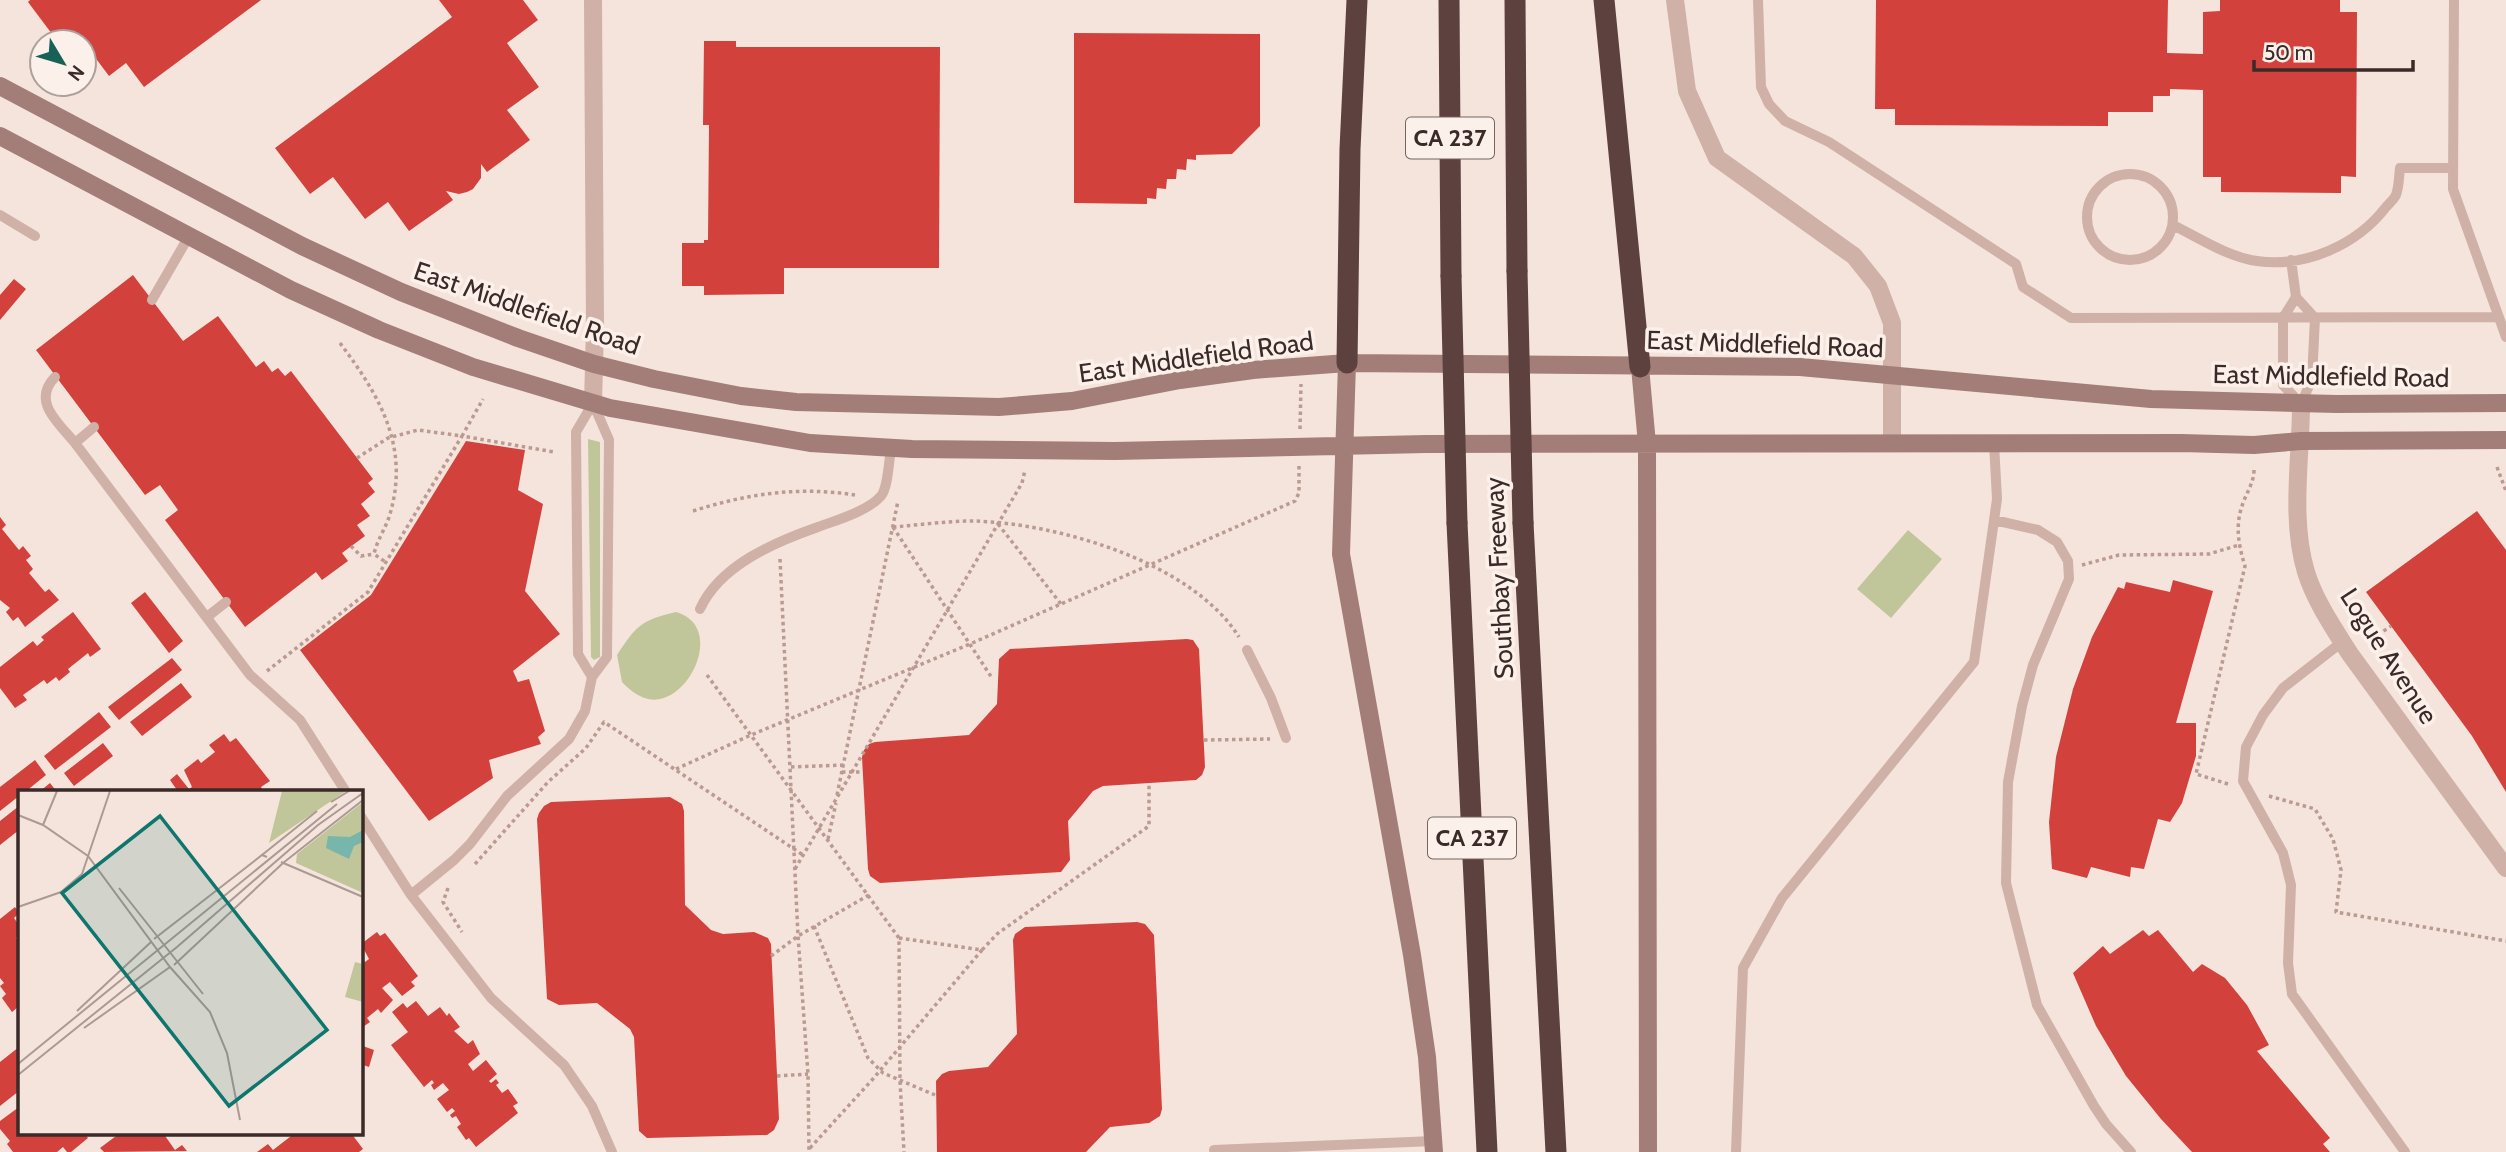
<svg xmlns="http://www.w3.org/2000/svg" width="2506" height="1152" font-family="Cabin,sans-serif">
  <style>
    .green { fill: #c1c69a }
    .building { fill: #d3413c }
    .lines { fill: none; stroke-linecap: round; stroke-linejoin: round }
    .path { stroke: #bb9a91; stroke-width: 3.5; stroke-dasharray: 3.5 3.5; stroke-linecap: butt }
    .service { stroke: #cfb1a7; stroke-width: 10 }
    .minor { stroke: #cfb1a7; stroke-width: 18 }
    .tertiary { stroke: #cfb1a7; stroke-width: 18 }
    .secondary { stroke: #a37e78; stroke-width: 18 }
    .motorway { stroke: #5c413e; stroke-width: 21 }
    .motorway-bridge { stroke: #5c413e; stroke-width: 21 }
    .labels { text-anchor: middle; stroke-width: 7; stroke-linejoin: round; paint-order: stroke }
    .shield { fill: #fcf0ea; stroke: #746562; stroke-width: 2 }
    .shield-label { font-size: 24px; font-weight: bold; fill: #3a2a28 }
    .street-label { font-size: 26px; fill: #3a2a28; stroke: #fcf0ea }
    .inset-road { fill: none; stroke: #aa9a94; stroke-width: 2 }
    .view { fill: #0f766e; fill-opacity: 0.15; stroke: #0f766e; stroke-width: 3.5 }
    .inset-edge { fill: none; stroke: #3a2a28; stroke-width: 3.5 }
  </style>
  <rect width="100%" height="100%" fill="#f5e4dc"/>
  <!-- green -->
  <path class="green" d="M588 439 600 442V657L594 660 591 657Z
    M1908 530 1942 559 1891 618 1857 589Z
    M676 612C730 627 683 719 640 696 633 693 627 687 622 682L617 655C636 626 641 620 676 612Z"/>
  <!-- building -->
  <path class="building" d="M30 0H261L144 87 126 63 109 76 82 40 58 42 28 2Z
    M439 0H523L538 20 507 43 539 87 507 110 530 140 487 172 481 164V178L473 189 467 192 459 194 446 191 453 200 409 231 388 202 365 219 333 177 310 194 275 148 452 17Z
    M1876 0H2168L2167 53 2203 54V12L2220 11V0H2340V12H2357L2356 177 2341 176V193L2221 192V177H2203V90L2170 89V96H2153V112H2108V126L1895 125V109H1875Z
    M1074 33 1260 34V126L1232 154 1196 155V160L1187 159 1186 170 1177 169 1176 179H1167L1166 189 1157 188 1156 199 1147 198V204L1074 203Z
    M704 41H736V47H940L939 268H784V294L704 295V286H682V243H704V240H708L709 125H703Z
    M133 275 183 341 218 316 256 367 264 361 272 372 278 368 285 376 291 371 373 479 368 483 375 492 361 504 370 516 357 525 365 536 342 553 348 561 322 580 316 572 245 627 165 520 178 510 160 485 145 495 36 350Z
    M14 279 26 289 0 320V295Z
    M466 441 525 450 518 490 543 504 525 591 560 634 513 671 518 682 529 679 545 731 538 737 541 744 489 760 493 778 429 821 300 650 371 595Z
    M2477 511 2506 550V792L2472 736 2366 592Z
    M0 517 6 525 2 529 19 550 23 546 31 556 26 560 33 569 29 573 45 592 49 589 59 600 25 627 18 617 13 621 6 612 10 608 0 600Z
    M2173 580 2213 591 2176 723H2196V756L2182 803 2170 822 2158 819 2144 869 2131 867 2130 877 2091 867 2087 878 2052 869 2049 822 2056 757 2073 689 2092 637 2118 587 2124 589 2126 582 2170 592Z
    M145 592 183 641 169 653 131 603Z
    M73 612 101 649 90 657 88 653 68 669 70 672 59 681 56 677 47 684 44 680 23 695 27 700 15 708 0 688V667L33 641 37 646 44 640 41 637Z
    M1187 639 1193 640 1199 649 1205 767 1202 775 1196 780 1103 786 1093 791 1068 821 1070 860 1061 872 880 883 870 876 868 869 862 757 864 750 869 744 875 742 969 735 997 704 999 659 1010 649Z
    M172 658 182 670 119 720 108 707Z
    M181 683 192 697 142 736 130 722Z
    M99 712 111 727 55 770 44 756Z
    M224 734 230 742 236 738 270 781 261 787 264 792H174L177 790 170 780 177 774 189 789 192 787 184 770 198 759 201 763 215 752 209 745Z
    M103 743 113 756 74 786 64 773Z
    M35 760 46 775 25 792H19V796L0 811V787Z
    M50 783 57 792H39Z
    M670 797 682 804 684 811 685 905 711 930 723 934 754 932 768 938 771 944 779 1119 774 1130 767 1135 647 1138 639 1131 634 1037 630 1029 597 1003 559 1005 547 999 537 819 539 813 544 806 551 802Z
    M19 806V830L0 845V821Z
    M15 907 19 913 14 918 19 925V935L16 938 19 941V1006L12 1012 2 998 6 994 0 986 4 983 0 978V919Z
    M1137 922 1145 924 1154 935 1162 1109 1160 1116 1149 1123 1110 1127 1086 1152H937L936 1081 942 1074 949 1071 988 1067 1017 1034 1013 940 1015 934 1025 927Z
    M2143 930 2149 936 2158 930 2193 972 2202 964 2225 978 2247 1005 2269 1045 2257 1051 2330 1138 2323 1144 2330 1152H2192L2161 1119 2126 1076 2096 1026 2073 973 2103 946 2110 954Z
    M377 932 380 936 385 933 418 976 411 982 415 986 402 996 390 982 382 988 393 1000 381 1013 378 1009 367 1018 370 1022 360 1029V956L365 962 369 959 361 944Z
    M416 1001 428 1016 440 1007 447 1016 449 1013 460 1027 454 1031 468 1044 473 1040 480 1054 468 1064 473 1071 486 1060 497 1074 489 1081 491 1083 496 1079 499 1083 496 1085 502 1093 508 1089 518 1103 513 1106 518 1113 476 1147 469 1138 466 1140 457 1127 461 1124 456 1116 452 1118 450 1115 455 1111 452 1108 447 1112 437 1099 449 1090 443 1083 434 1090 431 1085 434 1083 432 1080 424 1087 391 1045 408 1032 392 1012 403 1003 407 1008Z
    M360 1045 374 1050 369 1067 360 1064Z
    M19 1047V1091L0 1106V1062Z
    M19 1107V1133H84L88 1138 71 1152H67L63 1147 57 1152H13L7 1144 10 1141 0 1129V1121Z
    M120 1133H163L175 1150 182 1145 187 1151 104 1152 100 1148Z
    M295 1133H351L363 1149 359 1152H257L268 1144 273 1150Z"/>
  <g class="lines">
    <!-- path -->
    <path class="path" d="M340 343C379 395 410 446 390 514 386 528 377 540 374 554L387 563
      M1304 349 1305 335
      M1300 429 1301 384
      M357 458 388 438 418 430 462 436 483 399
      M2497 467 2506 491
      M693 511C746 494 799 486 855 495
      M998 524 1061 604
      M893 527C919 525 946 521 973 521 1057 523 1192 562 1239 637
      M893 527 992 678
      M351 546 361 556 374 554
      M780 559 798 936 808 1074 809 1152
      M2082 565 2119 555 2209 554 2239 545
      M2372 639 2391 626
      M267 671 368 592 462 436 554 452
      M707 675 899 938 900 1081 904 1152
      M1204 740 1270 739
      M791 767 844 765
      M676 769 751 735 970 644 1295 501 1299 493V465
      M842 772H862
      M2228 784 2196 774 2245 566C2238 544 2235 524 2243 503 2247 492 2254 482 2254 470
      M837 795 898 501
      M2269 796 2315 809 2333 839 2341 870 2336 912 2506 941
      M828 839 836 803
      M475 864 548 782 586 748 604 722 803 855
      M795 869 1022 483 1025 470
      M448 888 443 902 462 932
      M814 926 868 1058 883 1073 935 1095
      M899 938 982 950 997 934 1149 826V784
      M771 956 798 936 869 895
      M777 1076 808 1074
      M810 1148 872 1080 982 950"/>
    <!-- service -->
    <path class="service" d="M1758 0 1761 87 1769 104 1785 121 1829 142 2016 264 2023 287 2071 318 2499 317
      M2454 0 2453 189 2506 337
      M2087 217a43 43 0 1 1 86 0a43 43 0 1 1-86 0Z
      M0 215 35 236
      M2173 225C2199 238 2228 257 2257 261 2305 268 2357 245 2386 207 2389 204 2394 199 2396 195 2399 187 2399 176 2400 168H2453
      M2291 260 2296 297 2315 318 2312 379 2301 404 2283 385V318L2296 297
      M152 300 189 236
      M55 377C31 402 59 423 75 443L250 675 300 720 346 792
      M75 443 94 427
      M1994 520 2038 530 2057 542 2068 561 2069 579 2033 665 2022 706 2008 782 2006 883 2037 1005 2094 1106 2106 1124 2131 1152
      M700 609C720 565 775 542 818 527 837 520 868 511 881 496 888 488 889 460 891 448
      M207 617 226 602
      M2342 642 2283 688 2263 715 2246 747 2243 781 2283 853 2291 885 2288 963 2292 994 2405 1152
      M1247 650 1271 698 1286 738
      M592 677 578 654 576 432 593 403
      M360 815 411 895 491 998 564 1065 592 1106 612 1152
      M411 895 454 860 470 844 507 796 569 739 585 711 592 677 607 657 609 440 593 403
      M1214 1150 1434 1141
      M1736 1152 1743 968 1782 898 1974 662 1997 499 1994 443"/>
    <!-- minor -->
    <path class="minor" d="M593 0 595 327 593 403"/>
    <!-- tertiary -->
    <path class="tertiary" d="M1675 0 1687 91 1717 158 1854 256 1878 286 1892 323V443
      M2301 404C2301 458 2290 519 2306 572 2315 601 2334 629 2350 654L2506 868"/>
    <!-- secondary -->
    <path class="secondary" d="M0 86 302 246 401 292 518 338 594 364 654 379 741 396 796 402 999 407 1072 401 1180 380 1253 370 1347 363 1800 367 2151 399 2337 404 2506 403
      M0 136 291 290 379 330 473 367 610 408 810 443 912 449 1115 451 1426 444 2181 443 2254 445 2301 441 2506 440
      M1347 363 1341 554 1412 955 1427 1057 1434 1152
      M1640 367 1647 444 1648 1152"/>
    <!-- motorway -->
    <path class="motorway" d="M1449 0 1451 276
      M1515 0 1517 271
      M1604 0 1640 367
      M1347 363 1350 149 1357 0
      M1457 523 1487 1152
      M1523 523 1556 1152"/>
    <!-- motorway-bridge -->
    <path class="motorway-bridge" d="M1517 271 1523 523
      M1451 276 1457 523"/>
  </g>
  <g class="labels">
    <!-- shield labels -->
    <g class="shield">
      <rect x="1406" y="117.5" width="88" height="41" rx="5"/>
      <rect x="1428" y="817.5" width="88" height="41" rx="5"/>
    </g>
    <g class="shield-label">
      <text x="1450" y="146">CA 237</text>
      <text x="1472" y="846">CA 237</text>
    </g>
    <!-- street labels -->
    <g class="street-label">
      <text transform="translate(527 308) rotate(19)" y="9">East Middlefield Road</text>
      <text transform="translate(1765 344) rotate(2)" y="9">East Middlefield Road</text>
      <text transform="translate(1196 357) rotate(-8)" y="9">East Middlefield Road</text>
      <text transform="translate(2331 376) rotate(1)" y="9">East Middlefield Road</text>
      <text transform="translate(1499 578) rotate(-93)" y="9">Southbay Freeway</text>
      <text transform="translate(2389 656) rotate(57)" y="9">Logue Avenue</text>
    </g>
  </g>
  <!-- overview -->
  <g transform="translate(18 790)">
    <rect width="345" height="345" fill="#f5e4dc"/>
    <path d="M264 1H328L251 53ZM345 12V103L278 73 279 64ZM337 172 345 174V212L327 207Z" fill="#c1c69a"/>
    <path d="M345 40V52L336 56 331 69 308 58 310 46 332 47Z" fill="#78b5ab"/>
    <path class="inset-road" d="M313 12 331 1M0 25 25 35 70 66 152 177 192 222 209 263 222 330M25 35 39 1M244 65 299 21M263 72 345 107M265 73 345 10M101 98 185 204M0 117 43 102 64 84 92 1M136 149 244 65 249 67M156 175 265 73M59 221 133 152M66 238 152 177M0 274 319 14M0 285 159 157 300 35 345 3"/>
    <path class="view" d="M142 26 309 240 211 316 44 103Z"/>
    <rect width="345" height="345" class="inset-edge"/>
  </g>
  <!-- north arrow -->
  <g transform="translate(63 63) rotate(128)"><circle r="33" fill="#fcf0ea" stroke="#aea19c" stroke-width="2"/>
  <path d="M0-5L12 26L0 18L-12 26Z" fill="#186157"/>
  <text y="-10" font-size="19" font-weight="bold" text-anchor="middle" fill="#3a2a28">N</text>
  </g>
  <!-- scale -->
  <path d="M2254 60v10h159v-10" fill="none" stroke="#3a2a28" stroke-width="3.5"/>
  <text x="2264" y="60" font-size="21" fill="#3a2a28" stroke="#fcf0ea" stroke-width="5" paint-order="stroke">50 m</text>
</svg>
